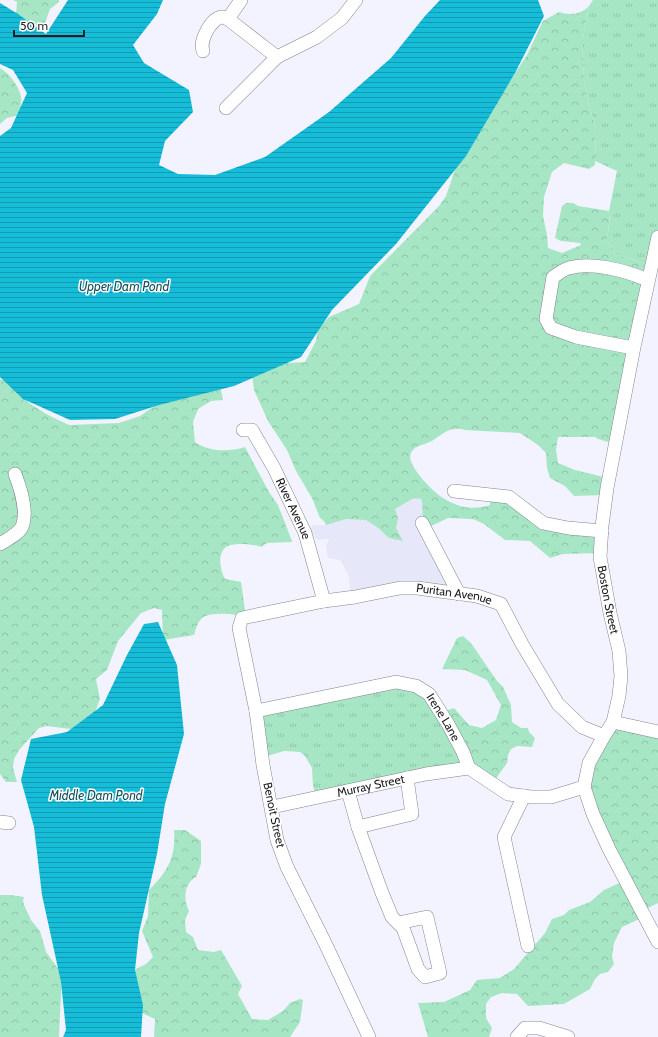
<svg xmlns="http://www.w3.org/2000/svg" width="658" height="1037" font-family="Cabin,sans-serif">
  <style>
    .built { fill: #e7e7fa }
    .grass { fill: url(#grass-tufts) }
    .forest { fill: url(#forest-crowns) }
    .water { fill: url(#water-rules) }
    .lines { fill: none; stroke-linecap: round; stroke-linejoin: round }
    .minor-casing { stroke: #84848f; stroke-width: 14 }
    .minor { stroke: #fff; stroke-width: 13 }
    .labels { text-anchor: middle; stroke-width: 3; stroke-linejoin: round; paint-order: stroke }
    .street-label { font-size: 12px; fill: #1e1e22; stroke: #fff }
    .water-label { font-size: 13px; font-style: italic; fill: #14515c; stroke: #fff }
  </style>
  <defs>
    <pattern id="grass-tufts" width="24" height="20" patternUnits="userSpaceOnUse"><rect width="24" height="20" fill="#a6e6c4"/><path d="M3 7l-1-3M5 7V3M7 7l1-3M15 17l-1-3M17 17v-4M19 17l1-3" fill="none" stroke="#8ec5a8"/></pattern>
    <pattern id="forest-crowns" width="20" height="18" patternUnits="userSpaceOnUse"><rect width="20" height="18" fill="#a6e6c4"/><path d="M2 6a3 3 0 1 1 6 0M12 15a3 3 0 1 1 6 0" fill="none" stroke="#8ec5a8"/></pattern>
    <pattern id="water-rules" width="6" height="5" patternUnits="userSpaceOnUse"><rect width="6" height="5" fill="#16bdd9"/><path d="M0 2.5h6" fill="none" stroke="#1399b0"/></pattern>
  </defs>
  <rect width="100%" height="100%" fill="#f3f3ff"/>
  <!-- built -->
  <path class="built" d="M414 498 421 499 422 501 423 523 456 588 351 594 348 574 340 560 328 558 326 546 329 539 317 540 310 530 313 525H326L346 519 366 520 377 527 389 538 403 540 396 528 398 518 395 509Z"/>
  <!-- grass -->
  <path class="grass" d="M593 0H658V238L650 265 615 254 613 248 607 242 610 215 609 211 617 171 595 161 596 129 588 101 584 79 582 43 589 6Z
    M417 686 469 766 316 796 313 786 312 768 305 756 300 752 284 751 264 757 258 710 366 687Z"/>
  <!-- forest -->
  <path class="forest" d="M13 0H59V2L50 9 44 26 42 28H27L16 15 17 2Z
    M589 6 582 43 584 79 588 101 596 129 595 165 589 169 564 163 552 172 544 197 543 216 547 235 548 248 562 253 581 245 580 243 561 241 555 238 562 206 566 203H573L578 206 609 211 610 214 607 242 613 248 615 254 650 265 615 444 598 439 595 437H558L556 450 558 463 575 470 608 478 605 495 574 496 565 486 550 478 547 468 546 453 538 445 520 433 465 430C453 426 444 432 435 439 427 445 415 444 411 453 405 464 433 492 443 498 448 501 454 504 460 506 469 509 481 508 490 505V500L516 502 559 524 602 523 600 553 563 554 550 558 530 541 505 540 484 524 473 519 448 518 427 528 423 523 422 501 421 499 414 498 395 509 398 518 396 528 403 541 389 538 377 527 366 520 346 519 326 525 324 521 320 518 312 498 296 471 287 450 268 421 254 390 252 373 270 364 305 362 316 341 318 329 329 317 359 304 370 276 439 206 446 196 457 164 467 147 527 55 543 21 559 12C570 16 582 14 589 6Z
    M0 68C10 74 18 85 21 96 22 101 20 109 19 115L7 118 0 124Z
    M0 379 10 383 29 403 48 415 69 425 119 423 140 416 169 396 220 385 223 400 211 401 198 409 193 422 195 442C209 452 229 452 245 447L269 492 278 505 292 541V542L267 543 261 547C254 544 233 542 226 547 217 554 220 570 225 579L241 582 246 617C237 614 210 611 202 618 197 623 196 629 194 635L163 640 162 610 154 608 141 613 118 641 107 670 96 679 100 699 89 728 78 730 47 726 39 728 19 750 14 759 13 768 17 782H6L0 774Z
    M463 636 471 643 497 681 503 687 511 705 512 722 521 728H528L529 732 535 738 532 747 517 746 511 749 508 755 507 763 495 780 469 766 442 712 454 708 469 725 482 728 496 720 501 705 487 680 465 670 442 669 457 638Z
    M611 725 658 731V903L644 910V917L622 927 614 943 612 956 614 964 608 972 600 974 595 979 590 989 564 1004 528 1006 517 994 502 993 491 997 486 1004V1018L492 1028 489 1037H428L418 1003 444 1002 470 990 477 980 500 978 514 969 545 933 552 919 564 915 569 910 590 902 604 890 626 880 585 787Z
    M174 830H185L201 841V864L196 877C184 883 183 900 189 911L185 920 186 932 193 937 198 950 214 952 221 950 242 986 238 994 252 1019 268 1020 283 1011 290 1003 300 999 303 1000 300 1022 290 1037H154L155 1019 144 1014 139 1010 134 970 146 964 153 957 142 931 148 916 149 890C168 871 176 857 174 830Z
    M0 895H11L24 897 23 901 24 905 31 920 40 931 46 952 62 974 59 1037H0Z"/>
  <!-- water -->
  <path class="water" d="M68 0H163L157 14 133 45 144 63 189 90 193 112 165 141 159 165 178 174 215 175 265 157 329 112 391 58 425 16 440 0H538L544 16 515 73 466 156 396 244 332 310 301 357 234 386 159 405 115 419 70 420 23 399 0 377V136L11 128 27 93 13 70 0 64V3L18 14 46 34Z
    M158 622 177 665 184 734 165 804 157 854 139 933 135 970 143 1005 141 1037H63L66 1030 61 982 42 895 34 827 21 780 31 739 67 732 103 705 127 655 144 624Z"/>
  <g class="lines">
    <defs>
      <g id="minor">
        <path d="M241 0 228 19 277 57 317 37 342 18 356 0"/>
        <path d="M203 51C199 41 211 18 222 17 224 17 226 18 228 19"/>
        <path d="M226 108 277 57"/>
        <path id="s1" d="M658 237 634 347 607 488 602 526 600 557 610 613 619 651 621 676 619 696 613 722 604 736 589 763 584 787 593 814 609 849 658 942"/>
        <path d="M633 348 576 337 551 328 546 319 553 277C558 274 564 269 569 268 592 261 626 271 648 280"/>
        <path id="s2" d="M243 430H252L274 468 305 533 324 601"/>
        <path d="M454 491 509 497 543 523 568 528 602 531"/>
        <path d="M422 523 459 594"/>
        <path d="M0 544C8 539 21 533 23 524 27 510 20 487 15 474"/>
        <path id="s3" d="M256 711 396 682 416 686 429 694 448 724 463 752 469 768 508 794 531 797H551L584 787"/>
        <path d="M613 722 658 732"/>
        <path d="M348 791 358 827"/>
        <path d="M524 796 504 837 528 946"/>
        <path id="s4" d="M272 807 426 774 469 768"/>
        <path d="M0 822 9 823"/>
        <path d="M398 923 427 917 440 973 425 977 418 969 403 928 392 917 382 893 358 827 412 814 407 778"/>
        <path id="s5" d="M369 1037 325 943 287 867 277 840 263 765 256 711 239 628 242 618 324 601 355 597 400 588H417L477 596 501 604 522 644 558 704 582 727 604 736"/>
        <path d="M517 1037 525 1028H539L568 1037"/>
      </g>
    </defs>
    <!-- minor casing -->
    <use href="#minor" class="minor-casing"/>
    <!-- minor -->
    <use href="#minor" class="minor"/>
  </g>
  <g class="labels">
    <!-- street labels -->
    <g class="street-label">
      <text dy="4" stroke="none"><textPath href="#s2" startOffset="98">River Avenue</textPath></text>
      <text dy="4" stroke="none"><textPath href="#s5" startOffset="659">Puritan Avenue</textPath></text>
      <text dy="4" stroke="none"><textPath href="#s1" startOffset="369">Boston Street</textPath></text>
      <text dy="4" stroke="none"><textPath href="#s3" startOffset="206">Irene Lane</textPath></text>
      <text dy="4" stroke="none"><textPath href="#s4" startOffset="101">Murray Street</textPath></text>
      <text transform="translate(274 815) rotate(78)" y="4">Benoit Street</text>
    </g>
    <!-- water labels -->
    <g class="water-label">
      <text x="124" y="291">Upper Dam Pond</text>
      <text x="96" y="800">Middle Dam Pond</text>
    </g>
  </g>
  <!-- scale -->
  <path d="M14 30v6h70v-6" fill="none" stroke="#1e1e22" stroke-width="2"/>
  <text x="20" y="30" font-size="12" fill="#1e1e22" stroke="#ffffff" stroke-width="3" paint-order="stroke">50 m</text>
</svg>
